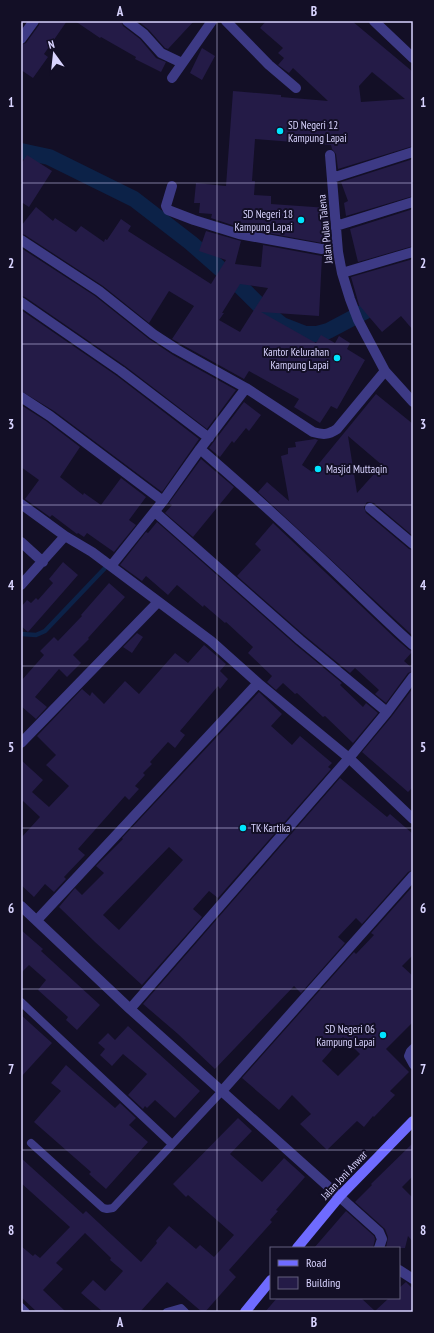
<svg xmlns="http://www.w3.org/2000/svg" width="434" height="1333" font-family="'PT Sans Narrow',sans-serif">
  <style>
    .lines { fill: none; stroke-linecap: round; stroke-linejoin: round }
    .stream { stroke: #0c2248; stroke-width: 4.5 }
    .canal { stroke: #0c2248; stroke-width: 16 }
    .building { fill: #241b47; fill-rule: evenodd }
    .lane { stroke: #3d3a85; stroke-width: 8 }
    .street { stroke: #3d3a85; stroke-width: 10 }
    .secondary { stroke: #6f6bff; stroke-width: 10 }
    .grid { fill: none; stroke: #d9d4ff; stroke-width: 1; stroke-opacity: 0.55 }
    .poi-dot { fill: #00e5ff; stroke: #130f26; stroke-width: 1.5 }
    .labels { text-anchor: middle; stroke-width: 4; stroke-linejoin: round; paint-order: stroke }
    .poi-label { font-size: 11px; fill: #d9d4ff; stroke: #130f26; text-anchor: start }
    .street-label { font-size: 11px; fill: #d9d4ff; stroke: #130f26 }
    .neatline { fill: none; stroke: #d9d4ff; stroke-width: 1.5 }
    .grid-label { font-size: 13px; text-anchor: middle; font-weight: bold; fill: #d9d4ff }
  </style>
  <rect width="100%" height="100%" fill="#130f26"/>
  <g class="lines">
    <!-- stream -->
    <path class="stream" d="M21 634 36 635 45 631 105 568"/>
    <!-- canal -->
    <path class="canal" d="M21 151 49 157 134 199 191 243 241 287 266 312 282 325 305 334H317L328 331 413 286"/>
  </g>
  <!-- building -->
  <path class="building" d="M40 21H67L44 54 48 57 33 78 21 70V45L26 43 39 25Z
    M75 21H121L123 26 140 39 156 58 166 62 161 72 135 59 136 57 101 37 100 38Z
    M138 21H194L168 49 165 48 149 30Z
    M266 21H352L413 72V146L338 169 336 154 332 149 331 145 255 139 252 181H255L254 195 271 196V204L328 208 329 224 328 235H323L322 243 241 228 211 218 212 214 199 213 200 203H194L196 183 226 186 233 91 281 95V97L328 101 293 68 289 73 278 65 284 58 278 53 283 48 260 28ZM372 72 405 99 361 102 359 86Z
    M202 48 215 56 202 80 190 73Z
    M27 155 52 171 29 207 21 202V164Z
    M413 159V196L346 216 344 203 348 201 341 182Z
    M36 207 53 221 55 218 76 232 81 226 104 242 105 239 107 240 121 219 131 226 128 231 211 284 226 260 199 251 206 231 241 241 235 264 261 267 263 245 322 256 319 316 261 312 316 343 321 335 335 343 339 336 350 343 347 349 365 360 337 409 331 406 320 423 294 407 299 399 249 371 244 379 172 339 194 306 169 291 149 323 103 286 25 235 21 234V226ZM240 284 268 288 240 332 219 320 224 313H222Z
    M413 209V246L358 262 350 229Z
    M21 248 95 296 149 339 173 355 236 390 207 429 125 366 25 297 21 296Z
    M413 259V330L401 316 382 332 359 305 351 277Z
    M21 310 117 376 199 439 162 492 54 411 21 391Z
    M376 394 413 424V536L374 503 367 502 364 507 366 513 409 549 413 550V636L258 492 267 482 289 501 281 456 288 454V448L296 447 295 442 315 439 318 440 302 465 312 472ZM348 436 382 465 357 493Z
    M244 402 261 415 249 431 246 428 234 443 232 441 220 457 209 448Z
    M21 405 46 421 80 447 60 477 83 495 84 493 101 505 121 478 146 497 129 520 136 525 114 552 87 533 84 537 78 533 77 534 52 515 50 517 25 499 39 480 21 467Z
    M201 459 234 487 193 537 165 513 172 505 169 503Z
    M157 522 296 645 342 683 340 685 363 707 366 703 378 713 353 743 325 716 323 717 297 693 295 694 283 683 276 690 267 682 272 676 248 653 253 647 226 622 225 623 204 605 203 607 177 585 168 595 146 576 142 581 120 565 146 532 148 533Z
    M273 523 395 638 409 650 413 651 404 661 413 669V671L408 673 386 703 375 694 379 690 355 668 350 673 304 635 237 576 261 550 255 544Z
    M63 562 78 575 28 632 21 626V607L27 600 31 603 36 598 38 600 53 583 49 579Z
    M109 583 125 597 88 638 89 639 73 655 81 663 67 677 59 669 35 697 47 707 36 719 21 706V681L44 655 40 651 54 637 58 641 82 616 81 615Z
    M137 633 143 637 132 653 123 647Z
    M204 645 226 664 220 671 228 679 220 689 218 686 180 731 185 735 175 748 168 742 150 762 152 764 143 773 145 775 135 786 139 789 129 800 125 796 78 849 85 855 64 877 66 879 54 892 45 884 34 897 21 885V838L40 817 23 801 21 804V760L43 780 32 792 49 807 69 786 46 765 56 755 37 736 82 689 90 696 92 692 104 704 125 681 139 694 175 653 188 663Z
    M413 688V787L408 792 362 752 392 716Z
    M259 692 282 714 271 726 292 745 300 736 332 763 328 767 331 769 218 898 209 891 193 909 202 917 142 985 95 942 59 907 75 888 82 895 104 873 96 866 123 839 122 838ZM169 847 183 860 119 930 103 915Z
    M340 778 387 817 390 814 413 834V870L408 872 362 924 356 918 338 937 345 943 301 993 294 986 215 1069 178 1034 143 1004Z
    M413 886V955L402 966 413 976V1022L386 1049 409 1072 390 1091 395 1095 374 1117 373 1116 364 1127 357 1121 327 1150 300 1124 311 1114 292 1095 279 1110 242 1078 354 952 356 954 374 935 371 933ZM343 1037 360 1054 338 1076 322 1061Z
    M21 930 43 949 41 951 100 1005 77 1030 66 1020 68 1017 38 990 46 980 29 965 21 973Z
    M21 1015 52 1043 21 1077Z
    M128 1026 200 1091 175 1118 155 1100 147 1108 145 1106 143 1109 128 1095 147 1074 123 1054 112 1066 100 1055 105 1049 98 1043 108 1033 115 1040Z
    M66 1065 115 1108 120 1103 136 1118 129 1125 148 1142 106 1189 89 1174 91 1172 34 1122 61 1091 51 1083Z
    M238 1118 252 1131 230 1154 262 1182 284 1158 305 1177 276 1210 278 1211 270 1220 272 1222 229 1270 236 1277 205 1312H202L167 1282 140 1312H103L81 1293 93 1280 105 1291 123 1271 110 1260 111 1258 85 1233 56 1263 63 1269 43 1290 66 1312H37L21 1297V1246L33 1256 35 1254 40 1258 70 1227 21 1183V1158L83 1214 86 1211 141 1262 157 1243 156 1241 169 1226 196 1249 200 1245 214 1257 234 1235 188 1195 186 1197 173 1184Z
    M413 1143V1176L402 1187 413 1198V1242L408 1236 405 1248H386L388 1237 385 1229 355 1202 372 1185 371 1184Z
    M346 1211 374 1236 375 1239 373 1248H314Z
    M406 1282 413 1289V1312H265L277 1298H361L375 1311 389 1298H399V1288Z"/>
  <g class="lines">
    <!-- lane -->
    <path class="lane" d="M21 1002 172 1144
      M413 1048 410 1051 408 1056 413 1065
      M31 1143 103 1208 107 1209 113 1208 222 1091
      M21 1307 26 1312
      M167 1312 181 1308 185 1312"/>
    <!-- street -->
    <path class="street" d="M127 21 144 34 161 53 182 63
      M226 21 269 65 296 88
      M374 21 413 58
      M21 39 34 21
      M172 78 212 21
      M330 155 338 252 342 273 350 299 358 320 385 371 413 402
      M332 178 413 152
      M172 186 166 206 168 210 194 220 239 234 338 252
      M336 226 413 202
      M21 240 99 291 153 334 176 349 246 388 313 432C323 435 328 435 337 429L385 371
      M342 273 413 252
      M21 302 121 371 209 438
      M21 397 50 416 163 501
      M200 449C237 481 273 513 309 547 344 579 377 613 413 645
      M21 504 65 536 92 552 211 641 258 683 349 758 413 819
      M370 508 413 544
      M155 512 300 640 387 712
      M21 542 43 562
      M111 566 163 501 200 449 246 388
      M21 585 65 536
      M21 743 158 602
      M21 906 130 1009 379 1232 382 1239 379 1248
      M37 920 258 683
      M130 1009 349 758 387 712 413 677
      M222 1091 413 876
      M399 1270 413 1279"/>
    <!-- secondary -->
    <path class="secondary" d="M297 1248 340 1196 413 1121
      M245 1312 271 1280"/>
  </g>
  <!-- grid -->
  <path class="grid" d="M217 21V1312M21 183H413M21 344H413M21 505H413M21 666H413M21 828H413M21 989H413M21 1150H413"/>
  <!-- markers -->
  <g class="poi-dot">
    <circle cx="280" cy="131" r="4"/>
    <circle cx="301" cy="220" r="4"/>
    <circle cx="337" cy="358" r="4"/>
    <circle cx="318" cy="469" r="4"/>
    <circle cx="243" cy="828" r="4"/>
    <circle cx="383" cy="1035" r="4"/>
  </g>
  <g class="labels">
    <!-- poi labels -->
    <g class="poi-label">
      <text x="288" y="129">SD Negeri 12<tspan x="288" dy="13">Kampung Lapai</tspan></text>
      <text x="293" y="218" text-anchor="end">SD Negeri 18<tspan x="293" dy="13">Kampung Lapai</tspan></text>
      <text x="329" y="356" text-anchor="end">Kantor Kelurahan<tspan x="329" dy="13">Kampung Lapai</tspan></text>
      <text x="326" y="473">Masjid Muttaqin</text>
      <text x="251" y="832">TK Kartika</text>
      <text x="375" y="1033" text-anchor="end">SD Negeri 06<tspan x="375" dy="13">Kampung Lapai</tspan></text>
    </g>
    <!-- street labels -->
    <g class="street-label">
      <text transform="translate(325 229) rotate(-96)" y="4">Jalan Pulau Talena</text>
      <text transform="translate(344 1175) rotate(-47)" y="4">Jalan Joni Anwar</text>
    </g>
  </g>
  <!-- border -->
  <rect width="434" height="1333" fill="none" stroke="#130f26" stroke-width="44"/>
  <!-- legend -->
  <rect x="270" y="1247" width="130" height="52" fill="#130f26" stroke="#625e7d"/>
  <rect x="278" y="1260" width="20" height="6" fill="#6f6bff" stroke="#625e7d"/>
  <text x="306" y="1267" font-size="12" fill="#d9d4ff">Road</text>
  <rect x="278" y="1277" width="20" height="12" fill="#241b47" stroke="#625e7d"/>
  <text x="306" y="1287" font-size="12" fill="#d9d4ff">Building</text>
  <!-- north arrow -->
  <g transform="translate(54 54) rotate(345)" stroke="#130f26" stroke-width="3" paint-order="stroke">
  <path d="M0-3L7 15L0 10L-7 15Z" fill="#d9d4ff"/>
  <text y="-6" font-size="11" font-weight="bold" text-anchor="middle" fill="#d9d4ff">N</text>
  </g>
  <rect x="22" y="22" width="390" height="1289" class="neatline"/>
  <g class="grid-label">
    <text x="120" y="16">A</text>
    <text x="314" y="16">B</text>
    <text x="11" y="107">1</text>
    <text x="423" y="107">1</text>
    <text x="11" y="268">2</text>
    <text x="423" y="268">2</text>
    <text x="11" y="429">3</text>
    <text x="423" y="429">3</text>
    <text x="11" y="590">4</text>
    <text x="423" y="590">4</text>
    <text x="11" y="752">5</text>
    <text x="423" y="752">5</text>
    <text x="11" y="913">6</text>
    <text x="423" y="913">6</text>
    <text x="11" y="1074">7</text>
    <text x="423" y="1074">7</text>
    <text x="11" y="1235">8</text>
    <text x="423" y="1235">8</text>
    <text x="120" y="1327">A</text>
    <text x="314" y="1327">B</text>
  </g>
</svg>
